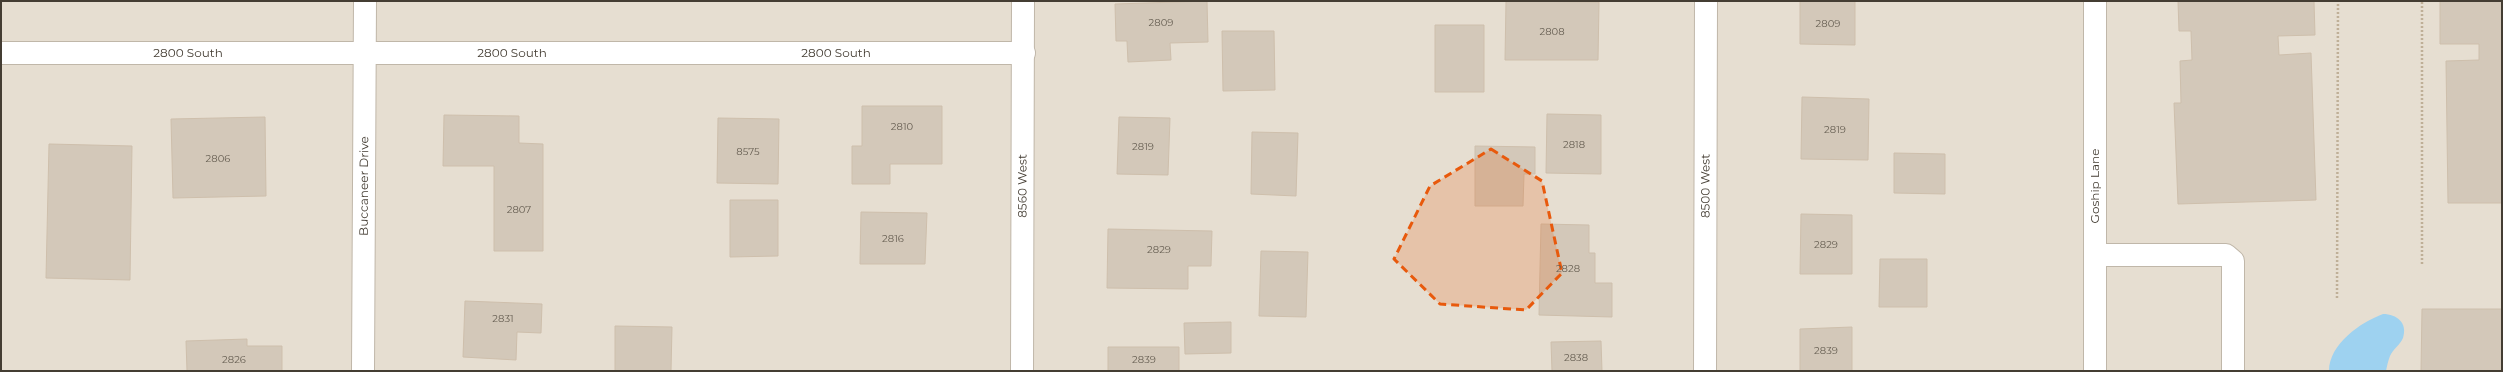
<svg xmlns="http://www.w3.org/2000/svg" width="2503" height="372" font-family="Montserrat,sans-serif">
  <style>
    .residential { fill: #e6ded1 }
    .water { fill: #9ed2f0 }
    .building { fill: #d3c8b9; stroke: #cebfac }
    .lines { fill: none; stroke-linecap: round; stroke-linejoin: round }
    .minor-casing { stroke: #c0b7a9; stroke-width: 24 }
    .path { stroke: #bfaf97; stroke-width: 2.5; stroke-dasharray: 2 2; stroke-linecap: butt }
    .minor { stroke: #fff; stroke-width: 22 }
    .marked { fill: #e8590c; fill-opacity: 0.2; stroke: #e8590c; stroke-width: 3; stroke-dasharray: 8 5; stroke-linejoin: round }
    .labels { text-anchor: middle; stroke-width: 4; stroke-linejoin: round; paint-order: stroke }
    .number-label { font-size: 10px; fill: #686054 }
    .street-label { font-size: 12px; fill: #443d33; stroke: #fff }
  </style>
  <rect width="100%" height="100%" fill="#f2ede3"/>
  <!-- residential -->
  <path class="residential" d="M1 1H2502V371H1Z"/>
  <!-- water -->
  <path class="water" d="M2383 314C2397 314 2408 323 2403 338 2400 345 2393 349 2390 356 2388 361 2387 366 2386 371H2329C2329 344 2361 322 2383 314Z"/>
  <!-- building -->
  <path class="building" d="M1207 1 1208 42 1170 43 1171 60 1128 62 1127 41H1116L1115 4Z
    M1506 1 1599 2 1598 60H1505Z
    M1800 1H1855V45L1800 44Z
    M2178 1H2314L2315 35 2278 36 2279 55 2311 53 2316 200 2178 204 2174 103H2181L2180 61 2192 60 2191 31H2179Z
    M2440 1H2502V203H2448L2446 61 2479 60V44H2440Z
    M1435 25H1484V92H1435Z
    M1222 31H1274L1275 90 1223 91Z
    M1802 97 1869 99 1868 160 1801 159Z
    M862 106H942V164H890V184H852V146H862Z
    M1547 114 1601 115V174L1546 173Z
    M444 115 519 116V143L543 144V251H494V166H443Z
    M265 117 266 196 173 198 171 119Z
    M1119 117 1170 118 1168 175 1117 174Z
    M718 118 779 119 778 184 717 183Z
    M1252 132 1298 133 1296 196 1251 194Z
    M49 144 132 146 130 280 46 278Z
    M1475 146 1535 147V174H1524L1523 206H1475Z
    M1894 153 1945 154V194L1894 193Z
    M730 200H778V256L730 257Z
    M861 212 927 213 925 264H860Z
    M1801 214 1852 215V274H1800Z
    M1541 224 1589 225V253H1595V283H1612V317L1539 315Z
    M1108 229 1212 231 1211 266H1188V289L1107 288Z
    M1261 251 1308 252 1306 317 1259 316Z
    M1880 259H1927V307H1879Z
    M465 301 542 304 541 333 517 332 516 360 463 357Z
    M2422 309H2502V371H2421Z
    M1231 322V353L1185 354 1184 323Z
    M615 326 672 327 671 371H615Z
    M1852 327V371H1800V329Z
    M247 339V346H282V371H187L186 341Z
    M1601 341 1602 371H1552L1551 342Z
    M1108 347H1179V371H1108Z"/>
  <g class="lines">
    <defs>
      <g id="minor">
        <path d="M2095 1V371"/>
        <path id="s1" d="M1 53H1024"/>
        <path d="M2095 255H2226L2233 261V371"/>
        <path id="s2" d="M363 371 365 1"/>
        <path id="s3" d="M1022 371 1023 1"/>
        <path id="s4" d="M1705 371 1706 1"/>
      </g>
    </defs>
    <!-- minor casing -->
    <use href="#minor" class="minor-casing"/>
    <!-- path -->
    <path class="path" d="M2422 264V1
      M2337 298 2338 1"/>
    <!-- minor -->
    <use href="#minor" class="minor"/>
  </g>
  <!-- marked area -->
  <path class="marked" d="M1491 149 1542 181 1562 273 1526 310 1440 304 1394 259 1430 186Z"/>
  <g class="labels">
    <!-- number labels -->
    <g class="number-label">
      <text x="1161" y="26">2809</text>
      <text x="1828" y="27">2809</text>
      <text x="1552" y="35">2808</text>
      <text x="902" y="130">2810</text>
      <text x="1835" y="133">2819</text>
      <text x="1574" y="148">2818</text>
      <text x="1143" y="150">2819</text>
      <text x="748" y="155">8575</text>
      <text x="218" y="162">2806</text>
      <text x="519" y="213">2807</text>
      <text x="893" y="242">2816</text>
      <text x="1826" y="248">2829</text>
      <text x="1159" y="253">2829</text>
      <text x="1568" y="272">2828</text>
      <text x="503" y="322">2831</text>
      <text x="1826" y="354">2839</text>
      <text x="1576" y="361">2838</text>
      <text x="234" y="363">2826</text>
      <text x="1144" y="363">2839</text>
    </g>
    <!-- street labels -->
    <g class="street-label">
      <text dy="4" stroke="none"><textPath href="#s1" startOffset="187">2800 South</textPath></text>
      <text dy="4" stroke="none"><textPath href="#s1" startOffset="511">2800 South</textPath></text>
      <text dy="4" stroke="none"><textPath href="#s1" startOffset="835">2800 South</textPath></text>
      <text dy="4" stroke="none"><textPath href="#s2" startOffset="185">Buccaneer Drive</textPath></text>
      <text dy="4" stroke="none"><textPath href="#s3" startOffset="185">8560 West</textPath></text>
      <text dy="4" stroke="none"><textPath href="#s4" startOffset="185">8500 West</textPath></text>
      <text transform="translate(2095 186) rotate(-90)" y="4">Goship Lane</text>
    </g>
  </g>
  <!-- border -->
  <rect width="2503" height="372" fill="none" stroke="#443d33" stroke-width="4"/>
</svg>
